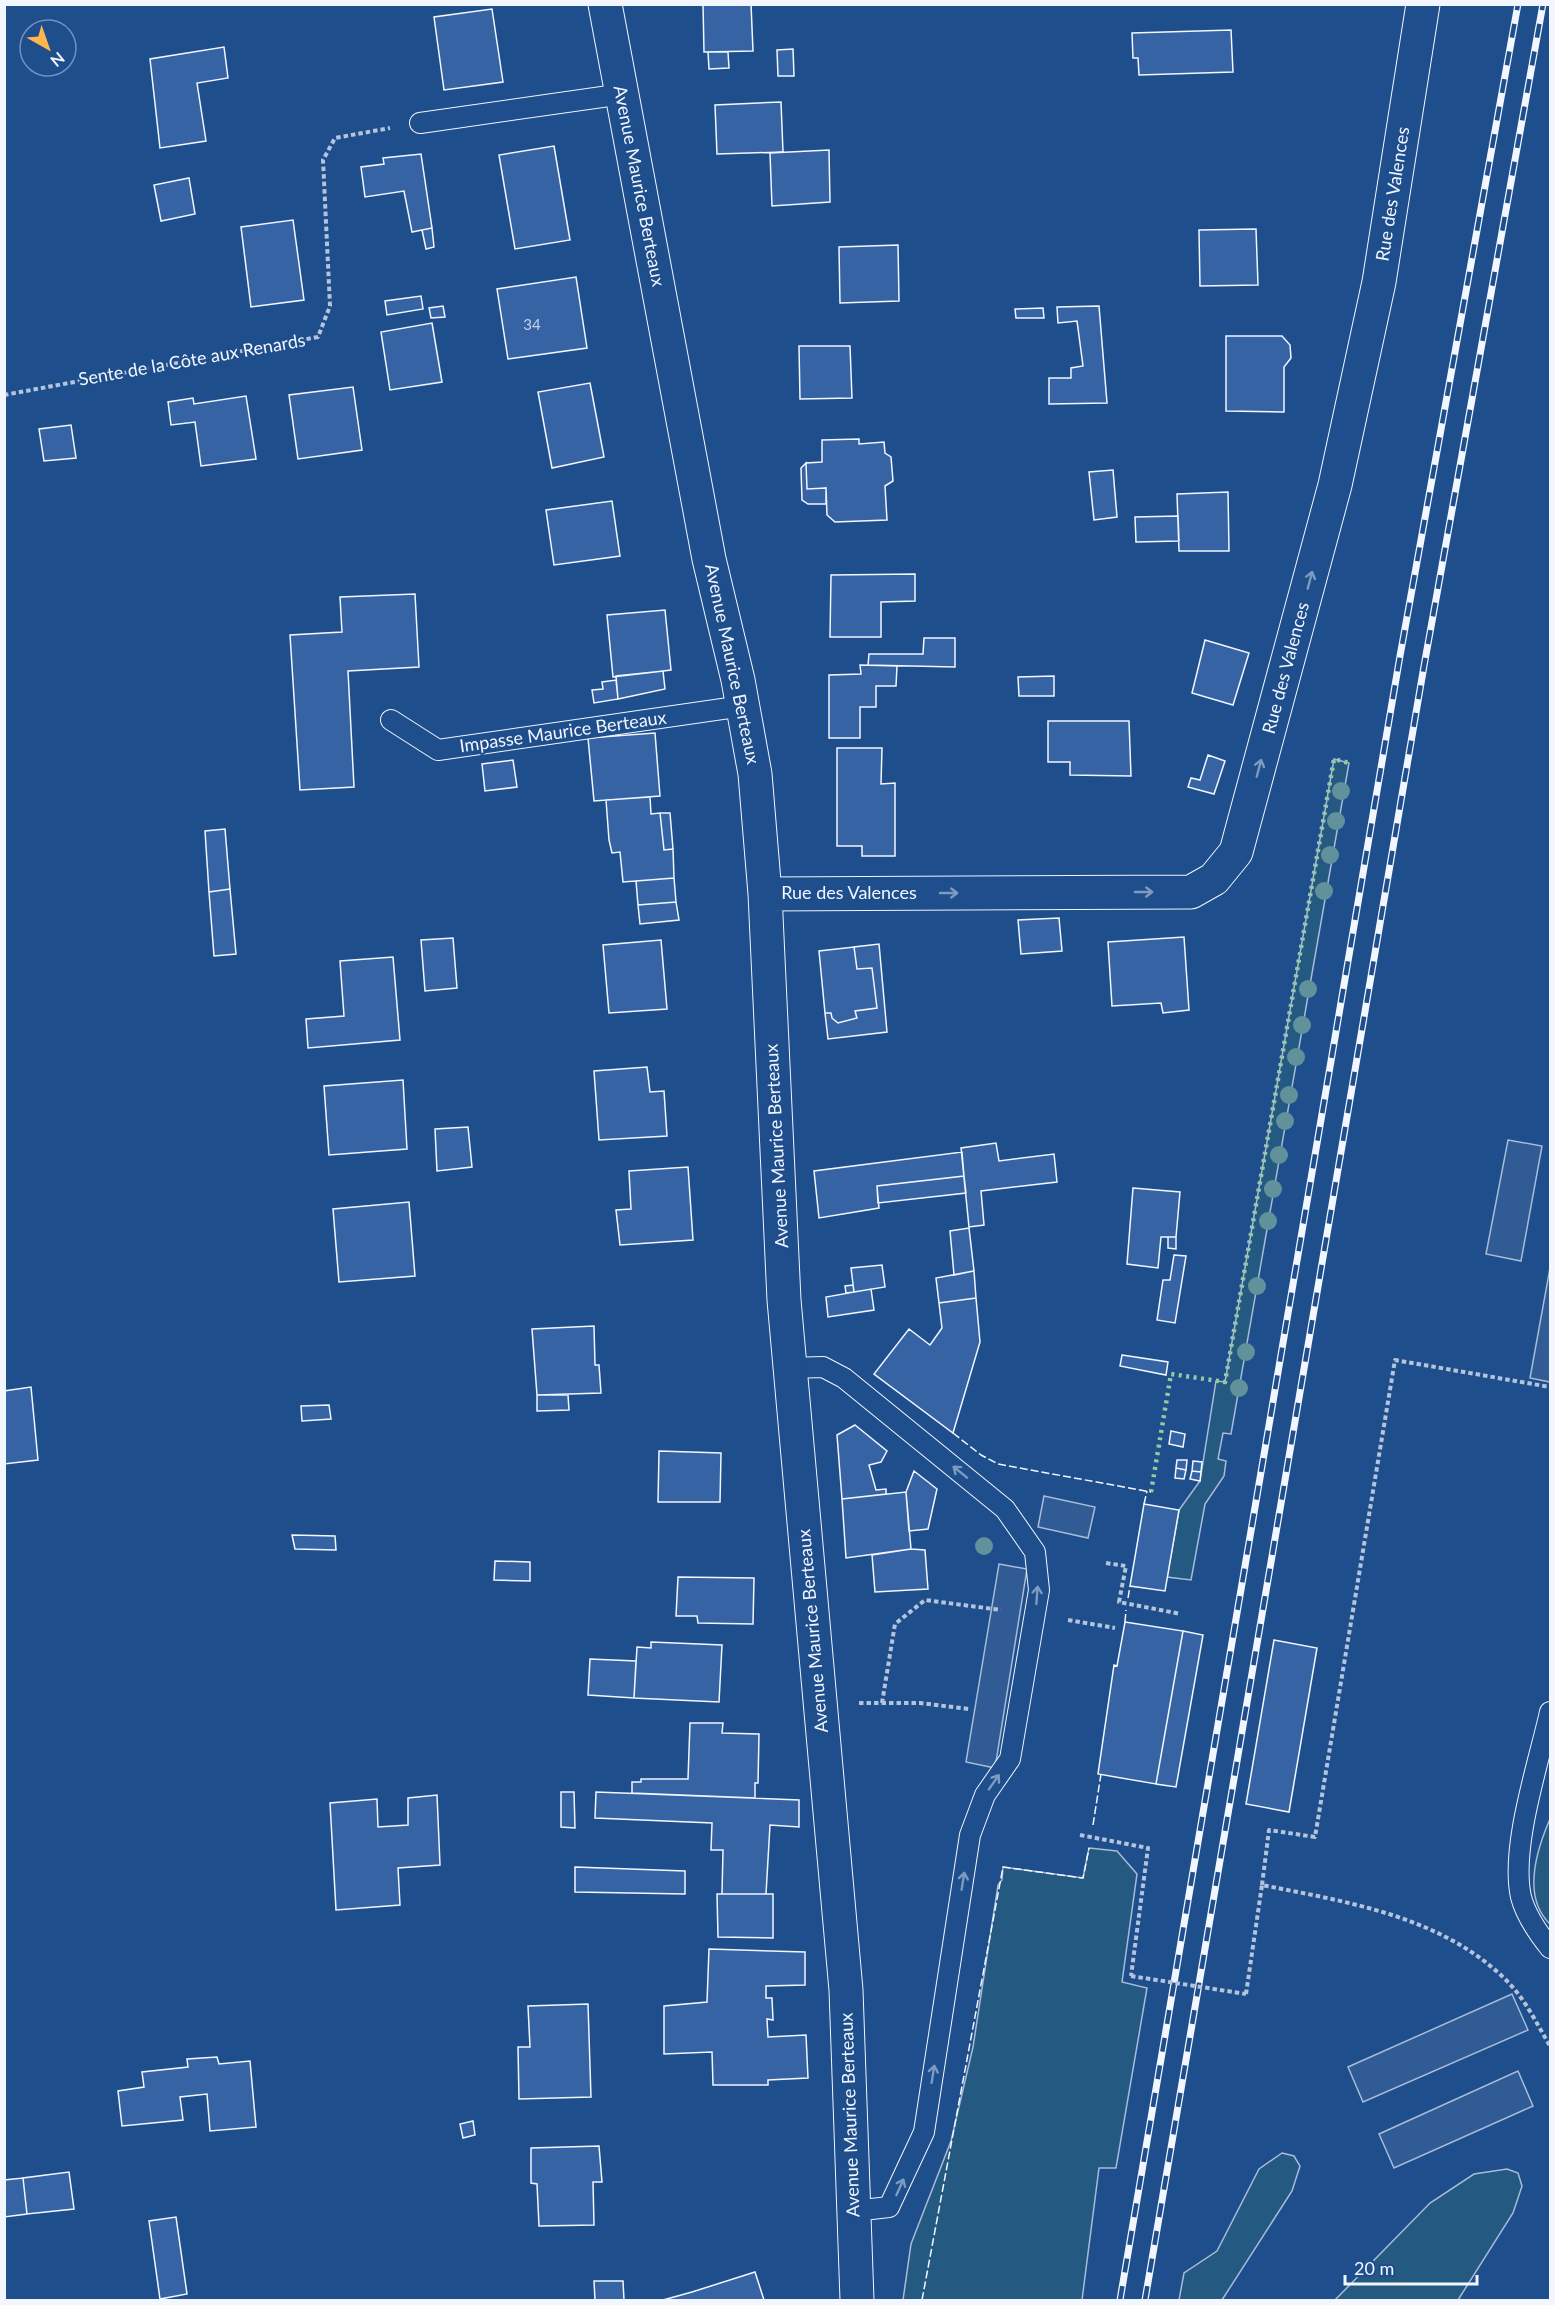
<svg xmlns="http://www.w3.org/2000/svg" width="1555" height="2305" font-family="Lato,sans-serif">
  <style>
    .green { fill: #245a82; stroke: #a8bbd7; stroke-width: 1.5 }
    .parking { fill: #305b95; stroke: #a8bbd7; stroke-width: 1.5 }
    .building { fill: #3563a3; stroke: #f2f6ff; stroke-width: 1.5 }
    .lines { fill: none; stroke-linecap: round; stroke-linejoin: round }
    .service-casing { stroke: #f2f6ff; stroke-width: 22 }
    .minor-casing { stroke: #f2f6ff; stroke-width: 35 }
    .path { stroke: #b3c4dc; stroke-width: 4; stroke-dasharray: 4.5 3; stroke-linecap: butt }
    .service { stroke: #1f4e8c; stroke-width: 20 }
    .minor { stroke: #1f4e8c; stroke-width: 33 }
    .rail-casing { stroke: #f2f6ff; stroke-width: 7 }
    .rail { stroke: #1f4e8c; stroke-width: 4.5; stroke-dasharray: 14; stroke-linecap: butt }
    .path-bridge { stroke: #b3c4dc; stroke-width: 4; stroke-dasharray: 4.5 3; stroke-linecap: butt }
    .hedge { stroke: #97c8a6; stroke-width: 4.5; stroke-dasharray: 3 4.5; stroke-linecap: butt }
    .fence { stroke: #f2f6ff; stroke-width: 1.5; stroke-dasharray: 8 3; stroke-linecap: butt }
    .tree { fill: #61919a }
    .oneway { stroke: #7e9ac0 }
    .labels { text-anchor: middle; stroke-width: 4.5; stroke-linejoin: round; paint-order: stroke }
    .number-label { font-size: 15px; fill: #c3d1e8 }
    .street-label { font-size: 18px; fill: #f2f6ff; stroke: #1f4e8c }
  </style>
  <rect width="100%" height="100%" fill="#1f4e8c"/>
  <!-- green -->
  <path class="green" d="M1334 759 1349 763 1231 1434 1223 1433 1218 1459 1226 1461 1224 1476 1205 1504 1191 1580 1167 1577 1179 1510 1200 1481 1216 1381 1225 1382Z
    M1550 1819V1924C1522 1897 1536 1851 1550 1819Z
    M1089 1848 1117 1851 1137 1874 1122 1982 1147 1988 1116 2168H1099L1082 2300H903L911 2244 951 2141 973 2047 998 1885 1002 1880 1003 1867 1083 1878Z
    M1282 2153 1294 2156 1300 2166 1292 2191 1222 2300H1179L1184 2273 1217 2251 1259 2169Z
    M1507 2169 1518 2173 1522 2186 1513 2213 1458 2300H1335L1430 2203 1474 2174Z"/>
  <!-- parking -->
  <path class="parking" d="M1508 1140 1542 1146 1521 1261 1486 1254Z
    M1550 1268V1382L1530 1378Z
    M1044 1496 1095 1507 1088 1538 1038 1527Z
    M999 1564 1027 1569 995 1768 966 1762Z
    M1512 1994 1528 2030 1363 2102 1348 2067Z
    M1518 2071 1533 2106 1394 2168 1379 2134Z"/>
  <!-- building -->
  <path class="building" d="M703 4H751L753 51 704 52Z
    M492 9 503 82 444 90 434 17Z
    M1231 30 1233 72 1139 75 1138 58H1133L1132 33Z
    M224 47 228 78 197 83 206 141 160 148 150 59Z
    M793 49 794 76H778L777 50Z
    M708 52H728L729 68 709 69Z
    M781 102 783 152 717 154 715 105Z
    M554 146 570 240 515 249 499 155Z
    M829 150 830 202 772 206 770 153Z
    M421 154 432 228 412 232 404 191 365 197 361 167 384 164 383 158Z
    M189 178 195 214 161 221 154 185Z
    M293 220 304 300 251 307 241 227Z
    M432 228 434 247 426 249 422 230Z
    M1256 229 1258 285 1200 286 1199 230Z
    M898 245 899 301 840 303 839 247Z
    M576 277 587 348 508 359 497 289Z
    M421 296 423 309 387 315 385 301Z
    M443 306 445 317 431 318 429 308Z
    M1099 306 1107 403 1049 404V378H1071V368L1083 366 1077 321 1058 323 1057 307Z
    M1043 308 1044 318H1016L1015 309Z
    M432 323 442 382 390 390 381 332Z
    M1226 336H1282L1290 345 1291 358 1284 367V412L1226 411Z
    M799 346H850L852 398 800 399Z
    M590 383 604 457 552 468 538 392Z
    M353 387 362 450 298 459 289 395Z
    M246 396 256 459 201 466 195 422 171 425 168 402 193 398 194 404Z
    M71 425 76 458 44 461 39 429Z
    M859 439V444L884 442 885 453 891 457 893 481 885 486 887 520 835 522 827 515 826 488 807 489 806 463 822 462V440Z
    M806 463 807 489 826 488V504H808L802 500 801 468Z
    M1113 470 1117 517 1094 520 1089 472Z
    M1228 492 1229 551H1179L1177 494Z
    M612 501 620 556 554 565 546 510Z
    M1178 516 1179 541 1136 542 1135 517Z
    M915 574V601L881 602V637H830L831 575Z
    M415 594 419 667 348 671 354 787 300 790 290 635 342 632 340 597Z
    M665 610 671 670 613 677 607 615Z
    M924 638H955V667L868 665 869 654H923Z
    M1205 640 1249 653 1233 705 1192 693Z
    M860 665 897 666 896 686H876V707H860V738H829V675L861 674Z
    M663 671 665 689 618 699 616 676Z
    M1054 676V696H1019L1018 677Z
    M616 680 618 699 594 703 592 690 603 689 602 682Z
    M1048 721H1129L1131 776 1070 775V762H1048Z
    M655 733 660 796 594 801 588 738Z
    M837 748H882L881 784 895 783V856H862V846H837Z
    M1208 755 1225 761 1214 794 1188 787 1191 778 1200 780Z
    M513 760 517 787 485 791 482 764Z
    M650 797 651 814 660 813 664 850 673 849 674 878 623 882 620 852 612 853 609 840 606 800Z
    M660 813H670L673 849 664 850Z
    M225 829 230 889 209 892 205 831Z
    M674 878 676 902 638 905 636 881Z
    M230 889 236 954 214 956 209 892Z
    M676 902 679 920 640 924 638 905Z
    M1059 918 1062 951 1021 954 1018 920Z
    M1184 937 1189 1010 1163 1013 1161 1003 1112 1006 1108 942Z
    M453 938 457 988 425 991 421 940Z
    M661 940 667 1009 609 1013 603 945Z
    M879 944 887 1032 828 1039 825 1013H831L832 1018 838 1023 857 1018 855 1011 877 1008 872 968 857 969 854 947Z
    M854 947 857 969 872 968 877 1008 855 1011 857 1018 838 1023 832 1018 831 1013H825L819 951Z
    M393 957 400 1040 308 1048 306 1019 344 1016 340 961Z
    M647 1067 650 1092 664 1091 667 1136 599 1140 594 1071Z
    M403 1080 407 1149 329 1155 324 1086Z
    M468 1127 472 1167 437 1171 435 1129Z
    M996 1143 999 1161 1054 1154 1057 1182 981 1191 984 1225 969 1227 961 1148Z
    M962 1152 964 1176 877 1186 879 1208 819 1218 814 1171Z
    M688 1167 693 1240 620 1245 616 1210 631 1209 629 1171Z
    M964 1176 966 1193 878 1203 877 1186Z
    M1133 1188 1180 1192 1176 1237H1161L1158 1268 1127 1264Z
    M409 1202 415 1276 339 1282 333 1209Z
    M969 1228 974 1271 954 1275 950 1231Z
    M1168 1237H1176V1249L1168 1248Z
    M1174 1255 1186 1256 1175 1323 1157 1320 1163 1280H1170Z
    M882 1265 885 1287 854 1292 851 1268Z
    M974 1271 976 1298 939 1303 936 1278Z
    M853 1285 854 1292 846 1293 845 1286Z
    M871 1289 874 1310 828 1317 826 1297Z
    M976 1298 980 1342 953 1433 874 1374 909 1329 930 1345 942 1328 939 1303Z
    M594 1326 595 1365H599L601 1393 537 1395 532 1329Z
    M1122 1355 1168 1362 1166 1375 1120 1366Z
    M31 1387 38 1460 4 1464V1391Z
    M537 1395H568L569 1410 537 1411Z
    M329 1405 331 1419 302 1421 301 1406Z
    M855 1425 887 1451 881 1462 869 1465 876 1490 886 1489V1494L842 1499 837 1435Z
    M1171 1431 1185 1434 1183 1447 1169 1444Z
    M659 1451 721 1453 720 1502H658Z
    M1177 1460H1187L1186 1470 1176 1468Z
    M1193 1461 1202 1462 1201 1472 1192 1471Z
    M1176 1468 1186 1470 1184 1479 1175 1478Z
    M914 1471 937 1489 928 1529 909 1531 906 1492Z
    M1192 1471 1201 1472 1200 1481 1190 1479Z
    M906 1492 911 1549 846 1558 842 1499Z
    M1144 1504 1179 1510 1165 1591 1130 1586Z
    M292 1535 335 1536 336 1550 295 1549Z
    M911 1549 925 1550 928 1589 875 1592 872 1555Z
    M495 1561 530 1562V1581L494 1580Z
    M678 1577 754 1578 753 1624 698 1623 697 1616H676Z
    M1125 1622 1183 1631 1156 1784 1098 1774 1114 1665 1117 1666Z
    M1183 1631 1203 1635 1176 1787 1156 1784Z
    M1274 1640 1317 1648 1289 1812 1246 1804Z
    M651 1642 722 1645 719 1702 634 1698 637 1647 651 1648Z
    M590 1659 636 1661 634 1698 588 1695Z
    M690 1723H723L722 1733 759 1734 758 1783H755V1798L632 1793V1782H641V1779H688Z
    M561 1792H574L575 1828 561 1827Z
    M596 1792 799 1800V1827L770 1825 766 1894H722L723 1850H711L712 1823 595 1818Z
    M437 1795 440 1865 398 1868 400 1905 336 1910 330 1803 377 1799 378 1827 408 1825V1798Z
    M575 1867 685 1871V1894L575 1892Z
    M717 1894H773V1938L718 1937Z
    M709 1949 805 1952V1985L766 1986V1998H772L773 2020 767 2019 768 2037 806 2035 808 2078 768 2080V2085H713L712 2052 664 2054V2006L707 2002Z
    M588 2004 591 2097 519 2099 518 2047H530L528 2006Z
    M217 2057 219 2064 250 2061 256 2127 210 2131 207 2094 180 2097 183 2120 122 2126 118 2091 144 2087 142 2072 188 2067 187 2059Z
    M473 2121 475 2135 463 2138 460 2124Z
    M599 2146 602 2182H593L594 2225 539 2226 537 2184 531 2183V2148Z
    M69 2172 74 2209 27 2214 23 2178Z
    M23 2178 27 2214 4 2217V2180Z
    M176 2217 187 2294 160 2299 149 2221Z
    M755 2272 764 2300H663L692 2292Z
    M594 2281H623L624 2300H595Z"/>
  <g class="lines">
    <defs>
      <path id="service" d="M420 123 623 94
        M391 720 438 750 743 706
        M790 1368 823 1367 844 1378 1005 1509 1035 1552 1039 1590 1010 1759 985 1795 970 1835 924 2132 889 2207 854 2211
        M1550 1712C1539 1762 1510 1847 1521 1897 1526 1916 1538 1933 1550 1948"/>
      <path id="minor" d="M605 4 709 559 738 680 755 774 765 894 784 1300 846 1990 857 2300
        M765 894 1191 892 1214 879 1236 852 1335 485 1379 282 1423 4"/>
    </defs>
    <!-- service casing -->
    <use href="#service" class="service-casing"/>
    <!-- minor casing -->
    <use href="#minor" class="minor-casing"/>
    <!-- path -->
    <path class="path" d="M4 395 318 337 330 306 323 160 335 138 390 128
      M1106 1563 1126 1566 1119 1602 1181 1614
      M1068 1620 1115 1628
      M859 1703H920L969 1709
      M882 1703 895 1624 925 1600 1001 1610
      M1080 1835 1148 1848 1131 1976
      M1262 1885 1269 1830 1315 1837 1395 1360 1550 1387
      M1246 1994 1262 1885C1347 1902 1442 1916 1507 1981 1525 1999 1537 2024 1550 2046"/>
    <!-- service -->
    <use href="#service" class="service"/>
    <!-- minor -->
    <use href="#minor" class="minor"/>
    <defs>
      <path id="rail" d="M1120 2300 1400 656 1518 4
        M1145 2300 1424 666 1543 4"/>
    </defs>
    <!-- rail casing -->
    <use href="#rail" class="rail-casing"/>
    <!-- rail -->
    <use href="#rail" class="rail"/>
    <!-- path-bridge -->
    <path class="path-bridge" d="M1131 1976 1246 1994"/>
    <!-- hedge -->
    <path class="hedge" d="M1151 1492 1171 1374 1225 1382 1334 759 1349 763"/>
    <!-- fence -->
    <path class="fence" d="M953 1433 981 1455 998 1464 1151 1492
      M1144 1504 1147 1491
      M1128 1598 1130 1586
      M1125 1622 1126 1610
      M1093 1825 1101 1774
      M922 2300 1003 1867 1083 1878 1089 1848"/>
  </g>
  <!-- trees -->
  <g class="tree">
    <circle cx="1341" cy="791" r="9"/>
    <circle cx="1336" cy="821" r="9"/>
    <circle cx="1330" cy="855" r="9"/>
    <circle cx="1324" cy="891" r="9"/>
    <circle cx="1308" cy="989" r="9"/>
    <circle cx="1302" cy="1025" r="9"/>
    <circle cx="1296" cy="1057" r="9"/>
    <circle cx="1289" cy="1095" r="9"/>
    <circle cx="1285" cy="1121" r="9"/>
    <circle cx="1279" cy="1155" r="9"/>
    <circle cx="1273" cy="1189" r="9"/>
    <circle cx="1268" cy="1221" r="9"/>
    <circle cx="1257" cy="1286" r="9"/>
    <circle cx="1246" cy="1352" r="9"/>
    <circle cx="1239" cy="1388" r="9"/>
    <circle cx="984" cy="1546" r="9"/>
  </g>
  <!-- one-way arrows -->
  <defs><path id="oneway-shaft" d="M-6 0H5M1.5-3L5.5 0L1.5 3" fill="none" stroke-width="1.6" stroke-linecap="round" stroke-linejoin="round" transform="scale(1.5)"/></defs>
  <g class="oneway">
    <use href="#oneway-shaft" transform="translate(1310 580) rotate(-75)"/>
    <use href="#oneway-shaft" transform="translate(1259 768) rotate(-75)"/>
    <use href="#oneway-shaft" transform="translate(1144 892)"/>
    <use href="#oneway-shaft" transform="translate(949 893)"/>
    <use href="#oneway-shaft" transform="translate(960 1472) rotate(-141)"/>
    <use href="#oneway-shaft" transform="translate(1037 1595) rotate(-86)"/>
    <use href="#oneway-shaft" transform="translate(994 1782) rotate(-55)"/>
    <use href="#oneway-shaft" transform="translate(963 1881) rotate(-81)"/>
    <use href="#oneway-shaft" transform="translate(933 2074) rotate(-81)"/>
    <use href="#oneway-shaft" transform="translate(900 2187) rotate(-66)"/>
  </g>
  <g class="labels">
    <!-- number labels -->
    <g class="number-label">
      <text x="532" y="330">34</text>
    </g>
    <!-- street labels -->
    <g class="street-label">
      <text transform="translate(639 186) rotate(79)" y="6">Avenue Maurice Berteaux</text>
      <text transform="translate(1393 194) rotate(-81)" y="6">Rue des Valences</text>
      <text transform="translate(192 360) rotate(-10)" y="6">Sente de la Côte aux Renards</text>
      <text transform="translate(732 664) rotate(78)" y="6">Avenue Maurice Berteaux</text>
      <text transform="translate(1286 668) rotate(-75)" y="6">Rue des Valences</text>
      <text transform="translate(563 732) rotate(-8)" y="6">Impasse Maurice Berteaux</text>
      <text x="849" y="899">Rue des Valences</text>
      <text transform="translate(777 1146) rotate(-93)" y="6">Avenue Maurice Berteaux</text>
      <text transform="translate(813 1631) rotate(-95)" y="6">Avenue Maurice Berteaux</text>
      <text transform="translate(850 2115) rotate(-92)" y="6">Avenue Maurice Berteaux</text>
    </g>
  </g>
  <!-- border -->
  <rect width="1555" height="2305" fill="none" stroke="#f2f6ff" stroke-width="12"/>
  <!-- north arrow -->
  <g transform="translate(48 48) rotate(140)"><circle r="28" fill="#1f4e8c" stroke="#7391ba" stroke-width="1.5"/>
  <path d="M0-4.5L10 22L0 15L-10 22Z" fill="#ffb74d"/>
  <text y="-9" font-size="16" font-weight="bold" text-anchor="middle" fill="#f2f6ff">N</text>
  </g>
  <!-- scale -->
  <path d="M1345 2275v9h132v-9" fill="none" stroke="#f2f6ff" stroke-width="3"/>
  <text x="1354" y="2275" font-size="18" fill="#f2f6ff" stroke="#1f4e8c" stroke-width="4.5" paint-order="stroke">20 m</text>
</svg>
